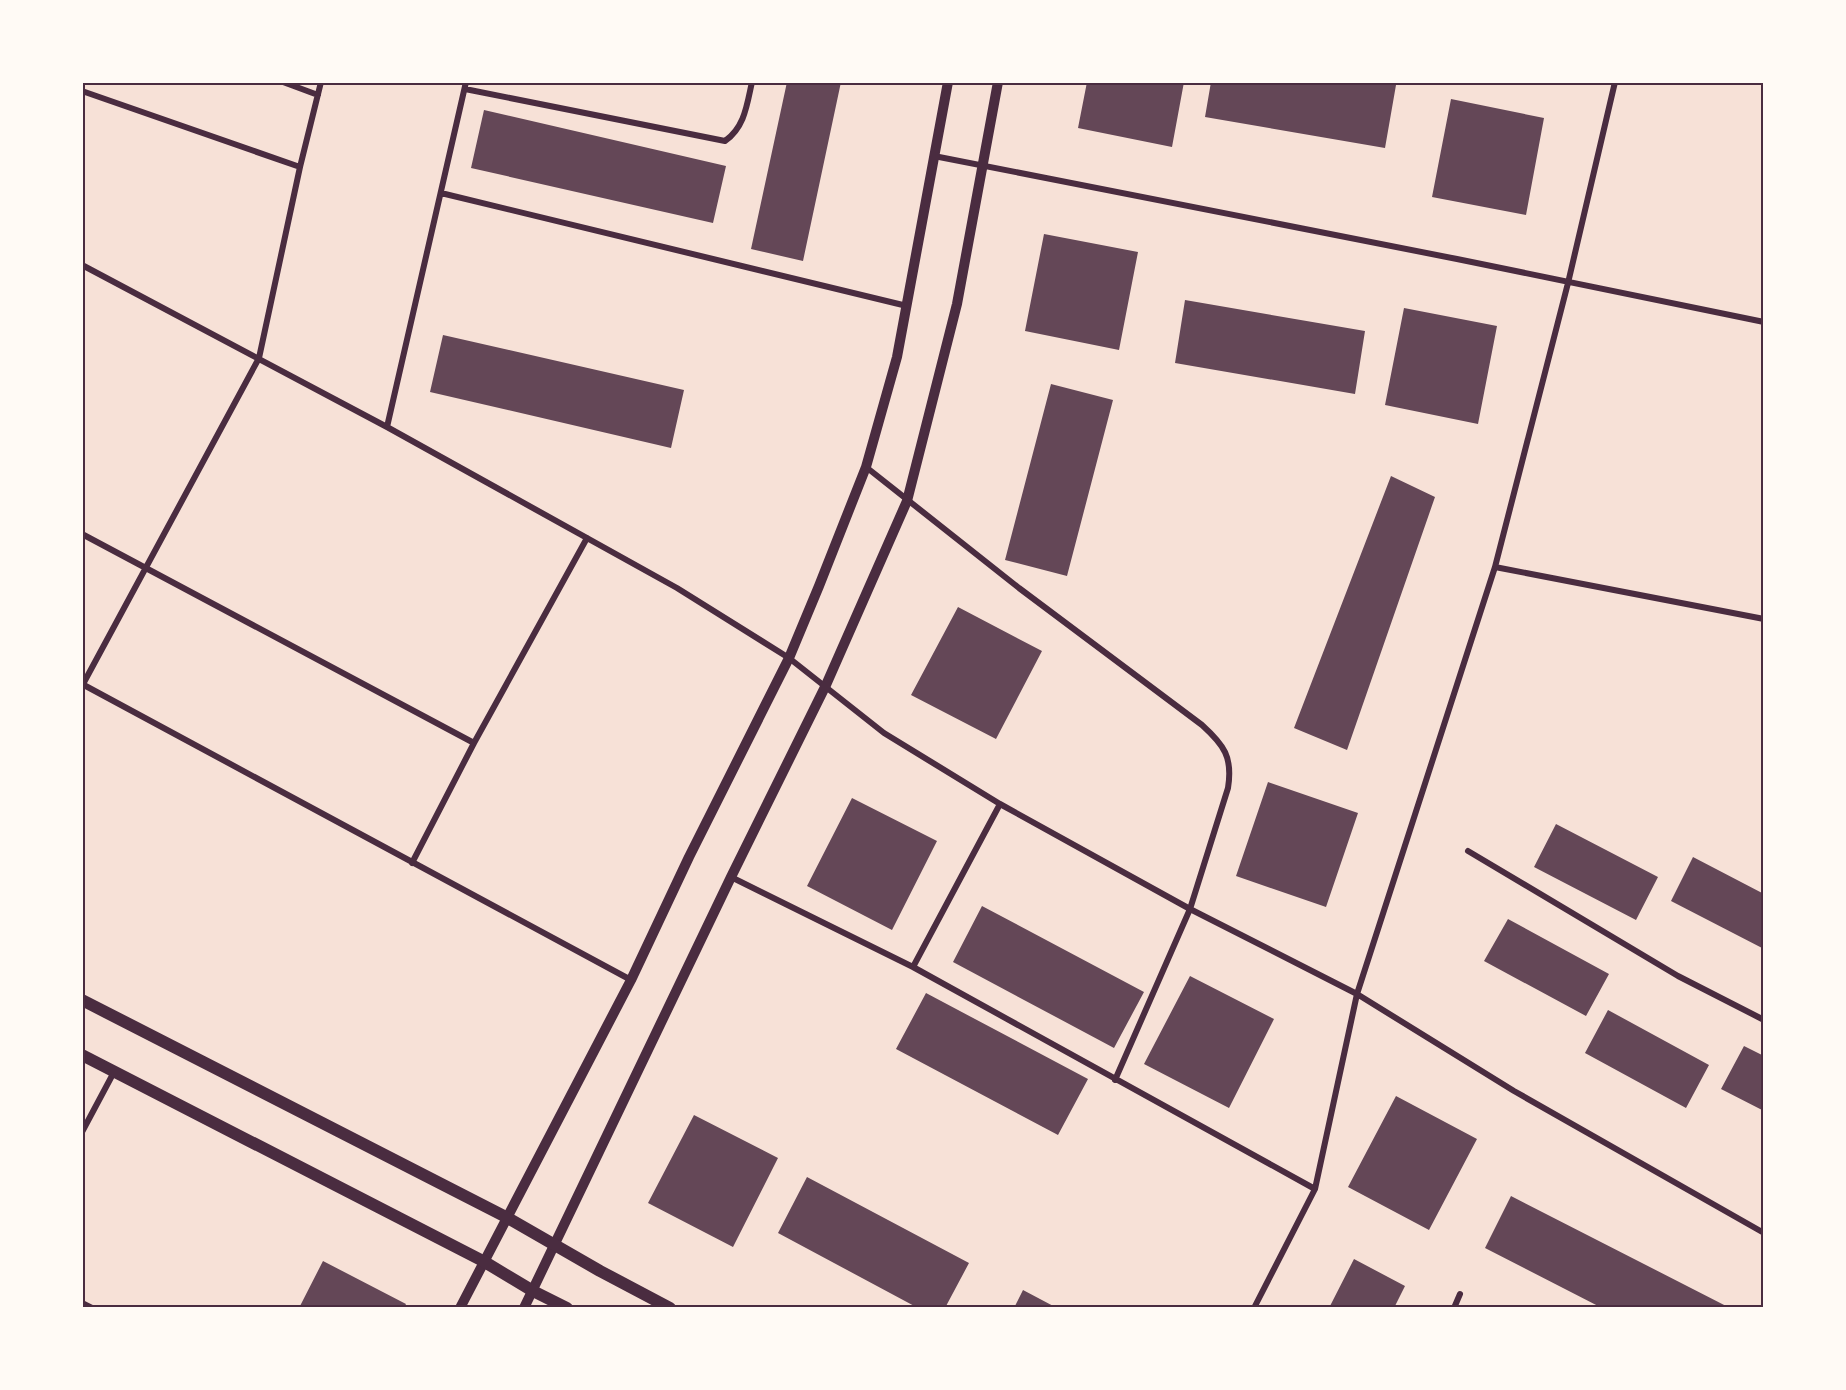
<svg xmlns="http://www.w3.org/2000/svg" width="1846" height="1390" font-family="Georgia,serif">
  <style>
    .building { fill: #644757 }
    .lines { fill: none; stroke-linecap: round; stroke-linejoin: round }
    .minor { stroke: #4a2c40; stroke-width: 6 }
    .tertiary { stroke: #4a2c40; stroke-width: 10 }
    .secondary { stroke: #4a2c40; stroke-width: 12 }
    .neatline { fill: none; stroke: #4a2c40; stroke-width: 2 }
  </style>
  <rect width="100%" height="100%" fill="#f7e1d7"/>
  <!-- building -->
  <path class="building" d="M787 82H841L803 261 751 249Z
    M1087 82H1184L1172 147 1078 128Z
    M1211 82H1379L1396 85 1385 148 1205 117Z
    M1451 99 1544 118 1526 215 1432 197Z
    M484 110 726 166 713 223 471 168Z
    M1044 234 1138 252 1119 350 1025 331Z
    M1185 300 1365 331 1355 394 1175 363Z
    M1404 308 1497 326 1478 424 1385 405Z
    M443 335 684 390 671 448 430 392Z
    M1051 384 1113 400 1067 576 1005 560Z
    M1391 476 1435 497 1347 750 1294 728Z
    M958 607 1042 651 996 739 911 695Z
    M1268 782 1358 813 1326 907 1236 876Z
    M852 798 937 841 892 930 807 886Z
    M1556 824 1658 877 1636 920 1534 867Z
    M1693 857 1764 894V949L1671 901Z
    M982 906 1144 992 1114 1048 953 962Z
    M1508 919 1609 974 1586 1016 1484 961Z
    M1190 976 1274 1019 1229 1108 1144 1064Z
    M926 993 1088 1079 1058 1135 896 1049Z
    M1608 1010 1709 1065 1686 1108 1585 1053Z
    M1744 1046 1764 1056V1111L1721 1089Z
    M1396 1096 1477 1139 1429 1230 1348 1187Z
    M694 1115 778 1158 733 1247 648 1203Z
    M807 1177 969 1263 945 1308H918L778 1233Z
    M1511 1196 1730 1308H1602L1485 1248Z
    M1354 1259 1405 1286 1394 1308H1329Z
    M323 1261 406 1304 404 1308H299Z
    M1023 1290 1057 1308H1014Z"/>
  <g class="lines">
    <!-- minor -->
    <path class="minor" d="M283 82 318 95
      M465 89 725 141C745 127 747 104 752 82
      M82 91 300 167
      M934 156 1457 259 1764 322
      M441 193 907 306
      M82 265 387 427 677 588 789 658 884 733 1000 804 1190 909 1357 994 1514 1091 1764 1233
      M387 427 466 82
      M866 467 1019 588 1202 725C1224 745 1233 757 1228 788L1190 909 1115 1080
      M82 534 474 743
      M1495 567 1764 619
      M82 684 631 980
      M82 686 259 358 300 167 321 82
      M1468 851 1678 976 1764 1020
      M412 863 474 743 587 538
      M731 877 913 967 1315 1189
      M913 967 1000 804
      M82 1132 114 1072
      M82 1303 92 1308
      M1254 1308 1315 1189 1357 994 1495 567 1568 283 1615 82
      M1454 1308 1460 1294"/>
    <!-- tertiary -->
    <path class="tertiary" d="M460 1308 631 980 689 857 789 658 819 586 866 467 897 357 948 82
      M524 1308 731 877 826 685 907 501 957 304 998 82"/>
    <!-- secondary -->
    <path class="secondary" d="M82 1000 506 1217 600 1271 670 1308
      M82 1055 483 1261 533 1291 567 1308"/>
  </g>
  <!-- border -->
  <rect width="1846" height="1390" fill="none" stroke="#fffaf5" stroke-width="168"/>
  <rect x="84" y="84" width="1678" height="1222" class="neatline"/>
</svg>
